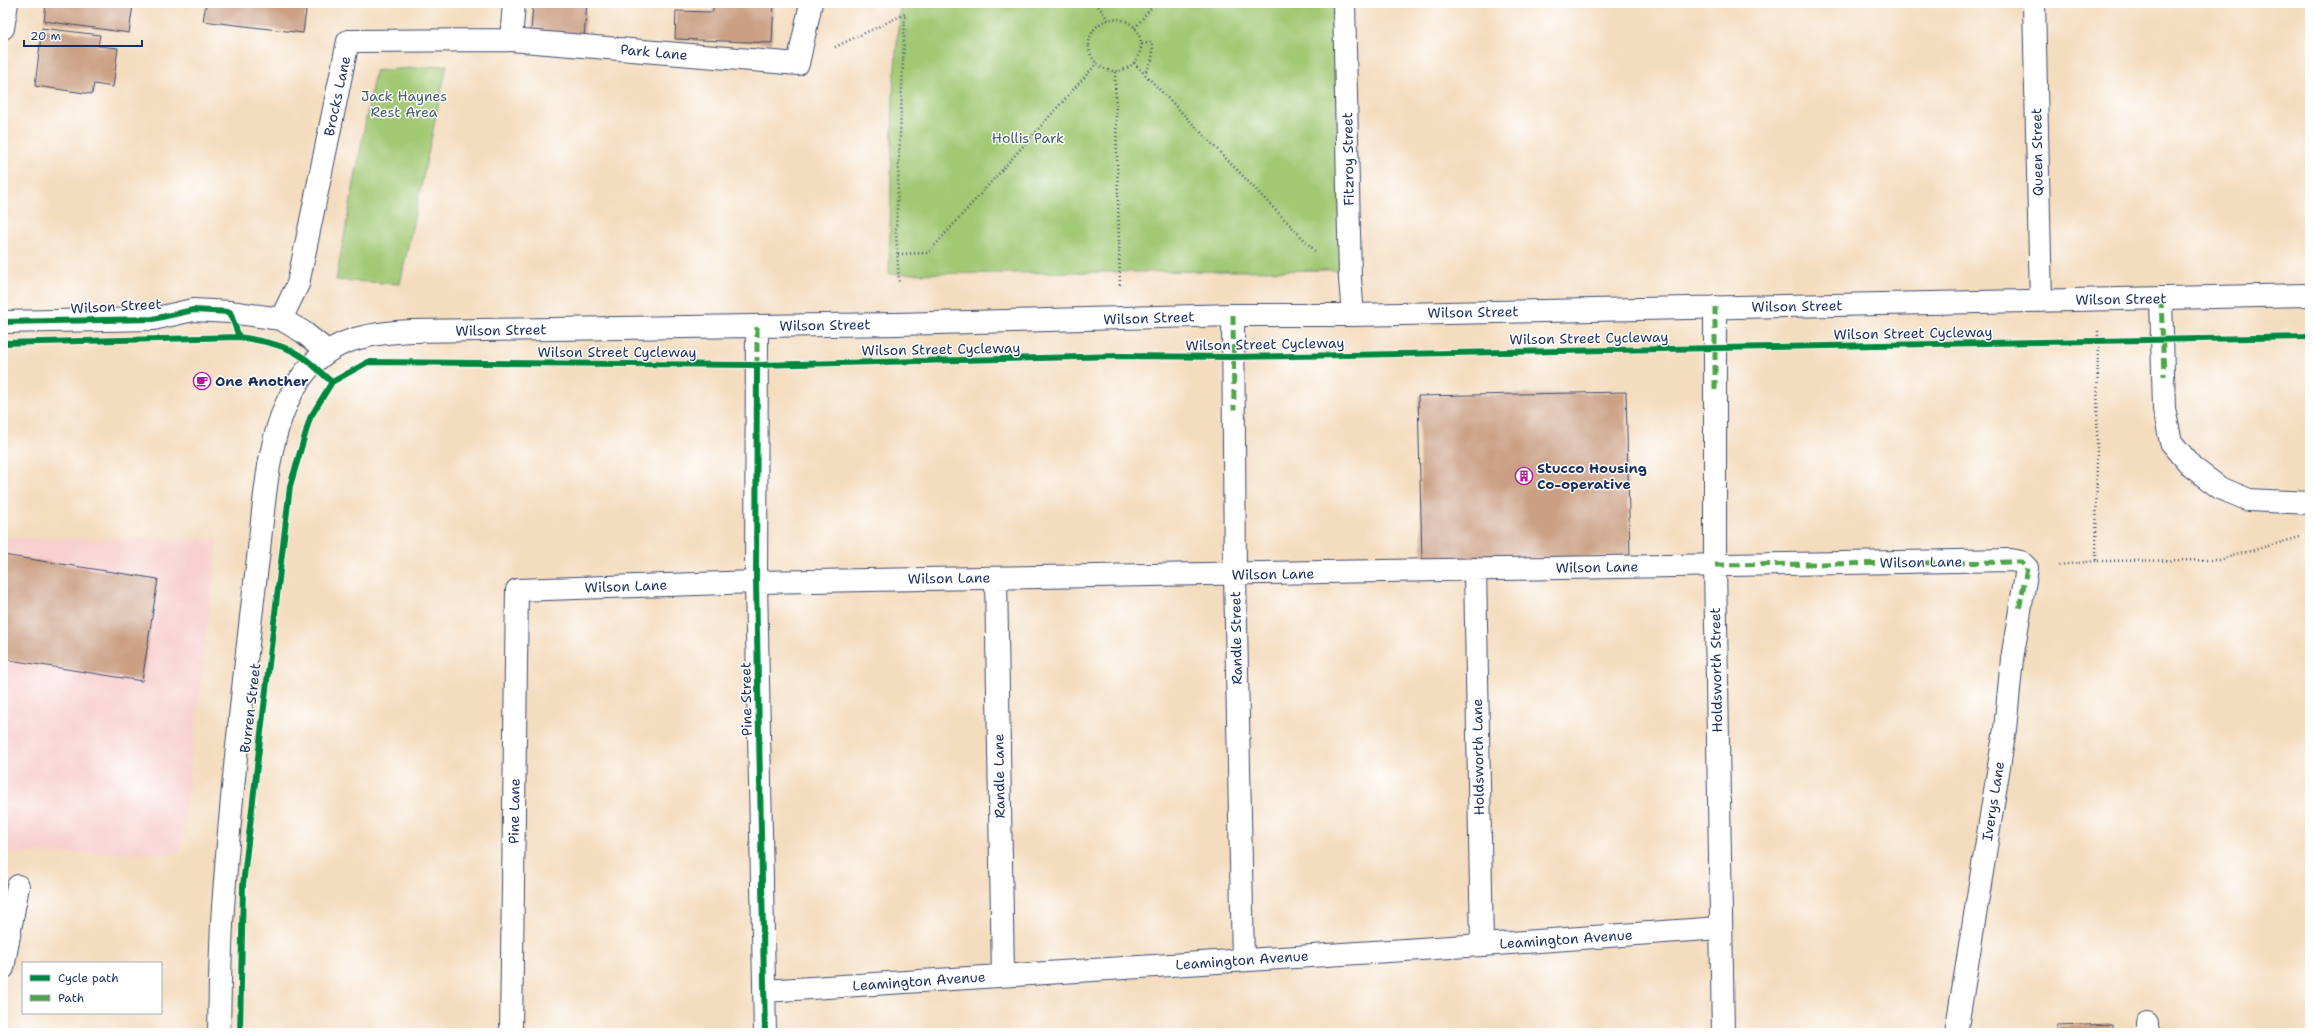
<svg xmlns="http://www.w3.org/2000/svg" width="2313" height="1036" font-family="'Shantell Sans',sans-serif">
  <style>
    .built { fill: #f7d0cf }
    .green { fill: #a1c873; stroke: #5e7c68 }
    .building { fill: #ca9f83 }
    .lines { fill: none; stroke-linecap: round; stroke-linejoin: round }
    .minor-casing { stroke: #3c496c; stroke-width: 24 }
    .path { stroke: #3c496c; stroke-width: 2.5; stroke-dasharray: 1 3; stroke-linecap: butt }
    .minor { stroke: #fff; stroke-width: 22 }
    .quiet { stroke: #4fa44a; stroke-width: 5; stroke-dasharray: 10 5; stroke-linecap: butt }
    .cycleway-casing { stroke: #fff; stroke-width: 8 }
    .cycleway { stroke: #00873e; stroke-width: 6 }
    .labels { text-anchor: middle; stroke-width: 3; stroke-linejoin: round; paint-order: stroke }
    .street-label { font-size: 14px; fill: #1b2f5e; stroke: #fff }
    .park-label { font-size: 14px; fill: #435d64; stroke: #fff }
    .poi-label { font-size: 14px; font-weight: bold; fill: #1b2f5e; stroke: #fff; text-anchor: start }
  </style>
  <rect width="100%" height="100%" fill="#fff"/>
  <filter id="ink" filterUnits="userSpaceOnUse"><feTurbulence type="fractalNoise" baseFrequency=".025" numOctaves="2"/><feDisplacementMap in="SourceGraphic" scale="8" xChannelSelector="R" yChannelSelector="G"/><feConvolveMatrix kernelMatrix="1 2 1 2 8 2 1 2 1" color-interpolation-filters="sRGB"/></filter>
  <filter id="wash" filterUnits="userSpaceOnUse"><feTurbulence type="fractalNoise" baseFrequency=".012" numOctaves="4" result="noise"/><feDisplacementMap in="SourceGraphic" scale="16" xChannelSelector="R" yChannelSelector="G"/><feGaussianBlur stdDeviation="0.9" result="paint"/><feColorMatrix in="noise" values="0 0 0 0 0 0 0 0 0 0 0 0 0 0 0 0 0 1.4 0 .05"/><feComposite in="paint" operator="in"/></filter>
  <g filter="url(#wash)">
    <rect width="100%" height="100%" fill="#f4dcbe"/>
    <!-- built -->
    <path class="built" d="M3 538 218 540 180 853H3Z"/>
    <!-- green -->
    <path class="green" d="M900 3H1335L1341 270 889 274 893 93Z
      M447 65 400 284 336 280 375 71Z"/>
    <g id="blocks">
      <!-- building -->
      <path class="building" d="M46 3H148V7L133 5 129 33 44 21Z
        M206 3H307L303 33 203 21Z
        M533 3H587L584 37 531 32Z
        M713 3H774L772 43 675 39 676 11 713 12Z
        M42 28 100 35 98 46 118 48 113 87 94 84 92 94 35 86Z
        M1626 392 1630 556 1422 560 1418 396Z
        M3 555 158 579 142 681 3 659Z
        M2112 1024V1033H2057V1026Z"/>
    </g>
  </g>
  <g filter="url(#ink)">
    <use href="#blocks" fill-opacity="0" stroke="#3c496c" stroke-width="1"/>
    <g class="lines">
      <defs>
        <path id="minor" d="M1344 3 1350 279 1353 315
          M2034 3 2041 301
          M3 28 7 3
          M511 40 798 64 811 3
          M2161 298 2164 409 2171 442 2192 467 2220 488 2249 500 2310 503
          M1715 307V565L1723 1033
          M1233 315 1235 575 1243 960
          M281 319 298 284 348 41 511 40 514 3
          M3 322 153 319 193 310 230 312 281 319 303 332 327 351
          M757 327 756 582 765 1033
          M1475 569 1482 945
          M996 578 1003 975
          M3 968 18 886
          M764 991 1482 945 1720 928
          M2147 1023V1033
          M219 1033C220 987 220 940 224 894 232 785 244 675 257 566 265 507 265 428 301 378 328 339 368 333 413 331L897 324 1233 315H1353L2310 295
          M511 1033 517 590 756 582 2011 560 2021 562 2027 568 2012 659 2005 729 1956 1033"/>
      </defs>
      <!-- minor casing -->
      <use href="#minor" class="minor-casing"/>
      <!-- path -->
      <path class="path" d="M1096 3 1108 20
        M1089 45a26 26 0 1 1 52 0a26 26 0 1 1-52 0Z
        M1135 28 1155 3
        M1142 44 1152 42C1154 55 1152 64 1144 74
        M835 47 905 14 896 232 899 283
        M1134 63 1317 253
        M1115 72 1120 285
        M898 254 928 253 1097 63
        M2098 331 2096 561 2218 560 2300 537
        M2059 565 2096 561"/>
      <!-- minor -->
      <use href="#minor" class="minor"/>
      <!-- quiet -->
      <path class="quiet" d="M2161 298 2164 376
        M1233 315 1234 410
        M757 327V367
        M1715 390V307
        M1715 565 2021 562 2027 568 2019 610"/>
      <defs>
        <path id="cycleway" d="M3 322 153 319 193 310 230 312 239 337
          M3 343 239 337C262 341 284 344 304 358 314 365 323 375 332 382L368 362 757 365 1119 356 1233 357 2310 337
          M757 365 756 582 765 1033
          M240 1033 243 885 290 486 310 418 332 382"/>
      </defs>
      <!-- cycleway casing -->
      <use href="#cycleway" class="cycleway-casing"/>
      <!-- cycleway -->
      <use href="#cycleway" class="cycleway"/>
    </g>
  </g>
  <!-- icons -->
  <defs>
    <symbol id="cafe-ring" viewBox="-11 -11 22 22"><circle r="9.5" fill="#fff" stroke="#b5179e" stroke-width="1.5"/><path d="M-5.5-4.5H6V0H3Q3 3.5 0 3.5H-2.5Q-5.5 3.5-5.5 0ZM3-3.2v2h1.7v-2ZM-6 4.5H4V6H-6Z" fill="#b5179e"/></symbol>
    <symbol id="building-ring" viewBox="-11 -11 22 22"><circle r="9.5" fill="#fff" stroke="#b5179e" stroke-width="1.5"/><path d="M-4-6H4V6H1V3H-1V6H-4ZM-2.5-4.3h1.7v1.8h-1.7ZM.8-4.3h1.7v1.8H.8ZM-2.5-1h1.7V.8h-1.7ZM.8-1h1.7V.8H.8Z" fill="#b5179e"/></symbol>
  </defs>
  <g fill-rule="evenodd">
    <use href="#cafe-ring" x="192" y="371" width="20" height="20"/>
    <use href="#building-ring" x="1514" y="466" width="20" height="20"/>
  </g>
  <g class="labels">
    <!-- street labels -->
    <g class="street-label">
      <text transform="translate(654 52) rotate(5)" y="5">Park Lane</text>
      <text transform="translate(337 96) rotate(-78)" y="5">Brocks Lane</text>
      <text transform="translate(2037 152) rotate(-91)" y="5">Queen Street</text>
      <text transform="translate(1348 159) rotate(-91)" y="5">Fitzroy Street</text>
      <text transform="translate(2121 299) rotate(-1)" y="5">Wilson Street</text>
      <text transform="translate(116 306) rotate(-3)" y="5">Wilson Street</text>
      <text transform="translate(1797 306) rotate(-1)" y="5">Wilson Street</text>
      <text transform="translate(1473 312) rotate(-1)" y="5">Wilson Street</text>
      <text transform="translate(1149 318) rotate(-2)" y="5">Wilson Street</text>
      <text transform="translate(825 325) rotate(-1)" y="5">Wilson Street</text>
      <text transform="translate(501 330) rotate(-1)" y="5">Wilson Street</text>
      <text transform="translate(1913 333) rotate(-1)" y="5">Wilson Street Cycleway</text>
      <text transform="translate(1589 338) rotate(-1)" y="5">Wilson Street Cycleway</text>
      <text transform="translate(1265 344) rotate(-1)" y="5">Wilson Street Cycleway</text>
      <text transform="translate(941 349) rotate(-1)" y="5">Wilson Street Cycleway</text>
      <text x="617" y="357">Wilson Street Cycleway</text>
      <text transform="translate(1921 562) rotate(-1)" y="5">Wilson Lane</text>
      <text transform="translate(1597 567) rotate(-1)" y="5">Wilson Lane</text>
      <text transform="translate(1273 574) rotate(-1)" y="5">Wilson Lane</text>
      <text transform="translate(949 578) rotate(-1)" y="5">Wilson Lane</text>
      <text transform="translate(626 586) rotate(-2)" y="5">Wilson Lane</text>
      <text transform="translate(1236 638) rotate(-91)" y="5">Randle Street</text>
      <text transform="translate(1716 670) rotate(-91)" y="5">Holdsworth Street</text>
      <text transform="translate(746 699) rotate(-91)" y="5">Pine Street</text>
      <text transform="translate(250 708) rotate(-83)" y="5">Burren Street</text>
      <text transform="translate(1478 757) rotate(-91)" y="5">Holdsworth Lane</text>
      <text transform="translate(999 776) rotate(-91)" y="5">Randle Lane</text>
      <text transform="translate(1993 801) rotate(-81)" y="5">Iverys Lane</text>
      <text transform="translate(514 811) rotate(-89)" y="5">Pine Lane</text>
      <text transform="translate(1566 939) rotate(-4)" y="5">Leamington Avenue</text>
      <text transform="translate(1242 960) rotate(-4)" y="5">Leamington Avenue</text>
      <text transform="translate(919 981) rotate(-4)" y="5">Leamington Avenue</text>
    </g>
    <!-- park labels -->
    <g class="park-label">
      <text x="404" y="101">Jack Haynes<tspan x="404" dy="16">Rest Area</tspan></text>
      <text x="1028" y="143">Hollis Park</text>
    </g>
    <!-- poi labels -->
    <g class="poi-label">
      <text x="215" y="386">One Another</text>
      <text x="1537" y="473">Stucco Housing<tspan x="1537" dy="16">Co-operative</tspan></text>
    </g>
  </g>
  <!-- margin -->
  <rect width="2313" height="1036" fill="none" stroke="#fff" stroke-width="16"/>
  <!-- legend -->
  <rect x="22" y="962" width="140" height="52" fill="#ffffff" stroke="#a4acbf"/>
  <rect x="30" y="975" width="20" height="6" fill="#00873e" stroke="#a4acbf"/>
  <text x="58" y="982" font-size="12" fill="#1b2f5e">Cycle path</text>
  <rect x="30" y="995" width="20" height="6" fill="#4fa44a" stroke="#a4acbf"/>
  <text x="58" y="1002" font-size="12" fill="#1b2f5e">Path</text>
  <!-- scale -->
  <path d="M24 40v6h118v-6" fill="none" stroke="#1b2f5e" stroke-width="2"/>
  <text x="30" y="40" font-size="12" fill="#1b2f5e" stroke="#ffffff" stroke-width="3" paint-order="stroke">20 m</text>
</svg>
